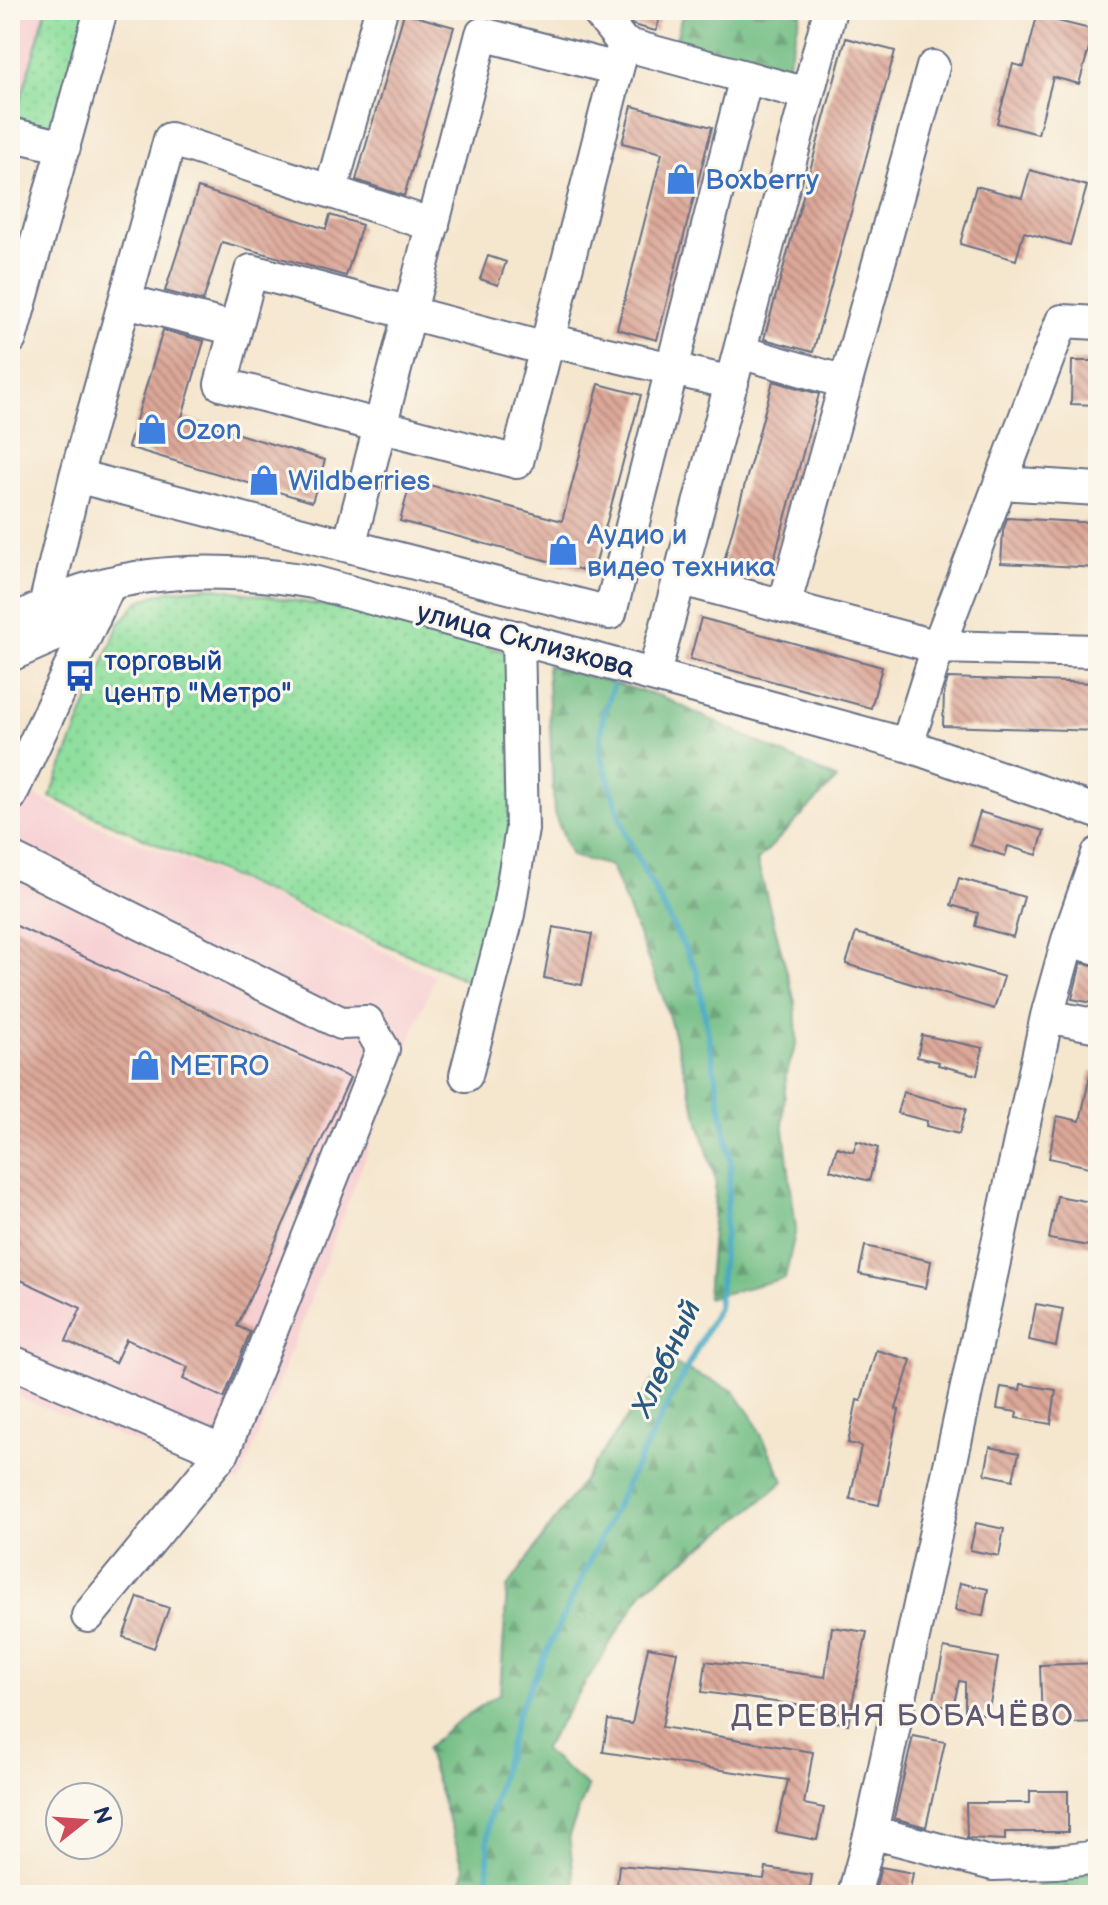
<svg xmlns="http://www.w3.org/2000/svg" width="1108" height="1905" font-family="'Balsamiq Sans',sans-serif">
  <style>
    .built { fill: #f7cfd2 }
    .grass { fill: url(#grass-dots); stroke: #55877e; stroke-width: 2 }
    .forest { fill: url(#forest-firs); stroke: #477672; stroke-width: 2 }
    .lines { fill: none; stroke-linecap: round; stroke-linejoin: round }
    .stream { stroke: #42a8c2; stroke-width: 6 }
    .building { fill: url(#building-back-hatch) }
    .minor-casing { stroke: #676f85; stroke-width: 36 }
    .minor { stroke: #fff; stroke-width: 32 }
    .labels { text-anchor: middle; stroke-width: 6; stroke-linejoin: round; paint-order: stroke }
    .shop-label { font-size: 28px; fill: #366cbe; stroke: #fbf7ec; text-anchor: start }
    .street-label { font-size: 28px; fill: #1b2f5e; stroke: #fbf7ec }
    .transit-label { font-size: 28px; fill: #164399; stroke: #fbf7ec; text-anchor: start }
    .water-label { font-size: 30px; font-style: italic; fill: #295981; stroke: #fbf7ec }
    .neighbourhood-label { font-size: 30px; letter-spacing: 2px; fill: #5f5972; stroke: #fbf7ec }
  </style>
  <defs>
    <pattern id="grass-dots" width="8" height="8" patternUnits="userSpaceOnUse" patternTransform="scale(2)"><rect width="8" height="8" fill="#8fdf9e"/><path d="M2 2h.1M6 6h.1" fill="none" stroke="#7bc08a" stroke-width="1.8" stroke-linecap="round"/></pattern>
    <pattern id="forest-firs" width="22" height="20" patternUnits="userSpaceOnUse" patternTransform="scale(2)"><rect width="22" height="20" fill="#73be85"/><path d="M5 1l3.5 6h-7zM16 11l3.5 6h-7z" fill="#5e9b70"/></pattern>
    <pattern id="building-back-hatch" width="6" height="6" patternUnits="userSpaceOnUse" patternTransform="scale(2)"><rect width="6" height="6" fill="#dca798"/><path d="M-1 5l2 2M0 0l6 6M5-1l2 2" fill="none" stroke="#b2887f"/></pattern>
  </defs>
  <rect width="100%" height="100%" fill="#fbf7ec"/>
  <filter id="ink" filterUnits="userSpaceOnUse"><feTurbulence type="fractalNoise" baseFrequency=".0125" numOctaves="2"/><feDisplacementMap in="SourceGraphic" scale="16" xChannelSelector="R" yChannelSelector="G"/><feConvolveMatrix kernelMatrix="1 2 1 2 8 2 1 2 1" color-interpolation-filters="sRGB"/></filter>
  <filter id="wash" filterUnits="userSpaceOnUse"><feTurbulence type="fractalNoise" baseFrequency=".006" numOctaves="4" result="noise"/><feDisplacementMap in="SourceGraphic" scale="32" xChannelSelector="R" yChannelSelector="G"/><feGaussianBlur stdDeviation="1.8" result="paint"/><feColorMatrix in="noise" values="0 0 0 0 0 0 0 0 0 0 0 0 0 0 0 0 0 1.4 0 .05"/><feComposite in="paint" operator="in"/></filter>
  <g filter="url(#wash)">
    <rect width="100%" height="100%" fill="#f5e6ce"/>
    <!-- built -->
    <path class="built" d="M10 10H46L14 124 10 123Z
      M10 784 94 824 245 885 435 976 240 1483 10 1394Z"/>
    <!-- grass -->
    <path class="grass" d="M46 10H89L60 134 14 124Z
      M210 587 332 607 510 653 513 836 482 987 50 797 119 624 139 601 169 591Z"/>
    <!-- forest -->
    <path class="forest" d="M683 10H802L785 73 674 48Z
      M547 665 660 696 837 779 757 861 795 1002 797 1041 786 1075 783 1122 796 1229 785 1278 707 1298 716 1181 664 1000 611 866 571 856 554 813Z
      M667 1361 733 1390 754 1420 784 1481 749 1511 644 1590 543 1750 588 1787 569 1835 576 1895H459L464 1869 426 1749 447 1729 500 1693 507 1588Z
      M1098 1869V1895H1020L1055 1877Z"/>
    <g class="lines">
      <!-- stream -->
      <path class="stream" d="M488 1895V1824L518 1712 626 1485 718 1308 731 1163 697 972 626 835 600 752 603 716 613 686"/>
    </g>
    <g id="blocks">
      <!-- building -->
      <path class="building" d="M621 10H662L656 31 633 25Z
        M404 13 454 27 404 196 356 180Z
        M1037 16 1094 30 1079 84 1053 77 1038 134 997 123 1013 64 1024 67Z
        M846 38 895 51 813 352 764 339Z
        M632 106 712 127 657 340 617 329 662 153 622 143Z
        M1030 170 1087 186 1070 245 1024 232 1016 260 960 244 976 186 1022 198Z
        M198 188 326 229 330 215 362 225 346 276 222 242 203 301 165 291Z
        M488 256 506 262 498 285 480 279Z
        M163 330 204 341 182 417 325 460 312 502 128 447Z
        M1072 361H1098V405L1071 404Z
        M773 381 819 394 770 574 724 561Z
        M599 384 641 395 593 573 400 521 411 480 562 521Z
        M1007 518 1098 523V568L1001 563 1003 531Z
        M701 618 882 667 871 708 690 659Z
        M948 678 1098 683V731L943 726 944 692Z
        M980 812 1044 831 1037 855 1008 846 1005 856 970 845Z
        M959 878 1024 897 1013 937 975 926 978 913 951 905Z
        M10 923 350 1078 237 1326 250 1332 224 1398 183 1379 188 1367 126 1339 115 1363 66 1341 81 1308 10 1275Z
        M553 927 592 934 582 985 544 978Z
        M856 933 1004 977 994 1009 846 964Z
        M1081 963 1098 966V1004L1072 999Z
        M922 1035 983 1048 977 1075 938 1065 939 1062 917 1057Z
        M1091 1071H1098V1169L1049 1158 1057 1116 1080 1121Z
        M903 1092 966 1109 959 1134 926 1126 927 1121 897 1113Z
        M857 1141 878 1148 869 1181 830 1170 837 1147 853 1152Z
        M1057 1196 1097 1203 1089 1246 1049 1239Z
        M865 1246 931 1261 926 1288 859 1274Z
        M1036 1304 1063 1309 1056 1346 1029 1340Z
        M876 1350 911 1360 896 1409 899 1410 879 1505 850 1499 861 1446 848 1443 857 1400 861 1401Z
        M1021 1384 1056 1390 1051 1424 1016 1418 1017 1412 997 1409 1001 1387 1020 1390Z
        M990 1447 1019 1453 1013 1480 985 1474Z
        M976 1523 1004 1529 999 1556 970 1550Z
        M960 1583 988 1589 983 1616 955 1610Z
        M138 1597 169 1608 154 1648 123 1637Z
        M832 1627 867 1632 848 1724 818 1719 820 1708 702 1692 706 1661 825 1677Z
        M648 1647 677 1652 662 1727 813 1752 804 1804 824 1808 817 1840 776 1832 788 1780 603 1752 608 1720 632 1724Z
        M944 1648 998 1658 988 1715 965 1710V1682L959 1681 953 1708 933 1704Z
        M1098 1663V1722L1042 1724 1040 1665Z
        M913 1736 945 1742 926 1827 894 1818Z
        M1030 1791H1068V1832H1005V1840L967 1838 966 1803H1030Z
        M619 1865 764 1879 766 1868 812 1875 809 1895H616Z
        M881 1867 913 1873 909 1895H874Z"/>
    </g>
  </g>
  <g filter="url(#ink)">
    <use href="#blocks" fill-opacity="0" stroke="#676f85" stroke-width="2"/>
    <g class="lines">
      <defs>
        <path id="minor" d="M597 10 624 44 807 94
          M10 134 64 147
          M331 190 381 10
          M126 301 235 329
          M10 339 101 10
          M548 340 732 383
          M546 349 251 271 221 384 517 462 617 69 624 44
          M740 352 845 382
          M76 476 610 613 746 77
          M1001 483 1098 489
          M349 546 482 34 617 69
          M678 578 938 647 1098 651
          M45 606 76 476 170 139 433 225
          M784 606 933 67
          M10 623C37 609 65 595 95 587 165 567 242 570 313 582L907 745 1098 812
          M10 655 94 618
          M654 674 830 10
          M907 745 938 647 1062 321 1098 323
          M10 796 110 583
          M10 858 341 1023 367 1022 383 1049 223 1452 10 1361
          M1068 940 1098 948
          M1047 1016 1098 1026
          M466 1075 508 914 522 829 518 637
          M88 1616 223 1452
          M871 1832 993 1864 1056 1862 1098 1857
          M854 1895 871 1832 1047 1016 1068 940 1098 854"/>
      </defs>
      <!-- minor casing -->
      <use href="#minor" class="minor-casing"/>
      <!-- minor -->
      <use href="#minor" class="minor"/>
    </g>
  </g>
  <!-- icons -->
  <defs>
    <symbol id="shop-bare" viewBox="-9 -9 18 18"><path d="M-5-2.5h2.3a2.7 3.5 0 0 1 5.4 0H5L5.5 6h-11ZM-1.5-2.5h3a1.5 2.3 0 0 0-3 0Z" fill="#3f7fe0" stroke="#fbf7ec" stroke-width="2.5" paint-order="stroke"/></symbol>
    <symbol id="bus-bare" viewBox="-9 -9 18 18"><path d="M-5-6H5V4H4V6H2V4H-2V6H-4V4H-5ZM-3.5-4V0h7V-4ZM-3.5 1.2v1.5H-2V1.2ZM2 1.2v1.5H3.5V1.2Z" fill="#1a4fb4" stroke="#fbf7ec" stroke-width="2.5" paint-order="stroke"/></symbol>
  </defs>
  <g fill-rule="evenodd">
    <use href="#shop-bare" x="659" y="157" width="44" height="44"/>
    <use href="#shop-bare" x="130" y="407" width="44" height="44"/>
    <use href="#shop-bare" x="242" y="458" width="44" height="44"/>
    <use href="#shop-bare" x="541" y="528" width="44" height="44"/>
    <use href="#bus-bare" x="58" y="654" width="44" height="44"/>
    <use href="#shop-bare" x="123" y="1043" width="44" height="44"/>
  </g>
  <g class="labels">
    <!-- shop labels -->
    <g class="shop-label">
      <text x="705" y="189">Boxberry</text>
      <text x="176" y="439">Ozon</text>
      <text x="288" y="490">Wildberries</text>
      <text x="587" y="544">Аудио и<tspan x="587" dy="32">видео техника</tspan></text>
      <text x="169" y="1075">METRO</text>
    </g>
    <!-- street labels -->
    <g class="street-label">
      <text transform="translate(526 639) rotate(15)" y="10">улица Склизкова</text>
    </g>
    <!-- transit labels -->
    <g class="transit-label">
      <text x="104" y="670">торговый<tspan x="104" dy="32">центр "Метро"</tspan></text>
    </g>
    <!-- water labels -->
    <g class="water-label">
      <text transform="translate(666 1358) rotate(-65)" y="10">Хлебный</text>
    </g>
    <!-- neighbourhood labels -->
    <g class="neighbourhood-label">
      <text x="903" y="1726">ДЕРЕВНЯ БОБАЧЁВО</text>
    </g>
  </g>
  <!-- margin -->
  <rect width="1108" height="1905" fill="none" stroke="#fbf7ec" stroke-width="40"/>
  <!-- north arrow -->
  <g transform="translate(84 1821) rotate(73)"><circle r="38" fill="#fbf7ec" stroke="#a1a7b3" stroke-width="2"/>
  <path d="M0-6L14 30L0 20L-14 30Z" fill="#d1495b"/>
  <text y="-12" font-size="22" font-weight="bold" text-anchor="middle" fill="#1b2f5e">N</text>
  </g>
</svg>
